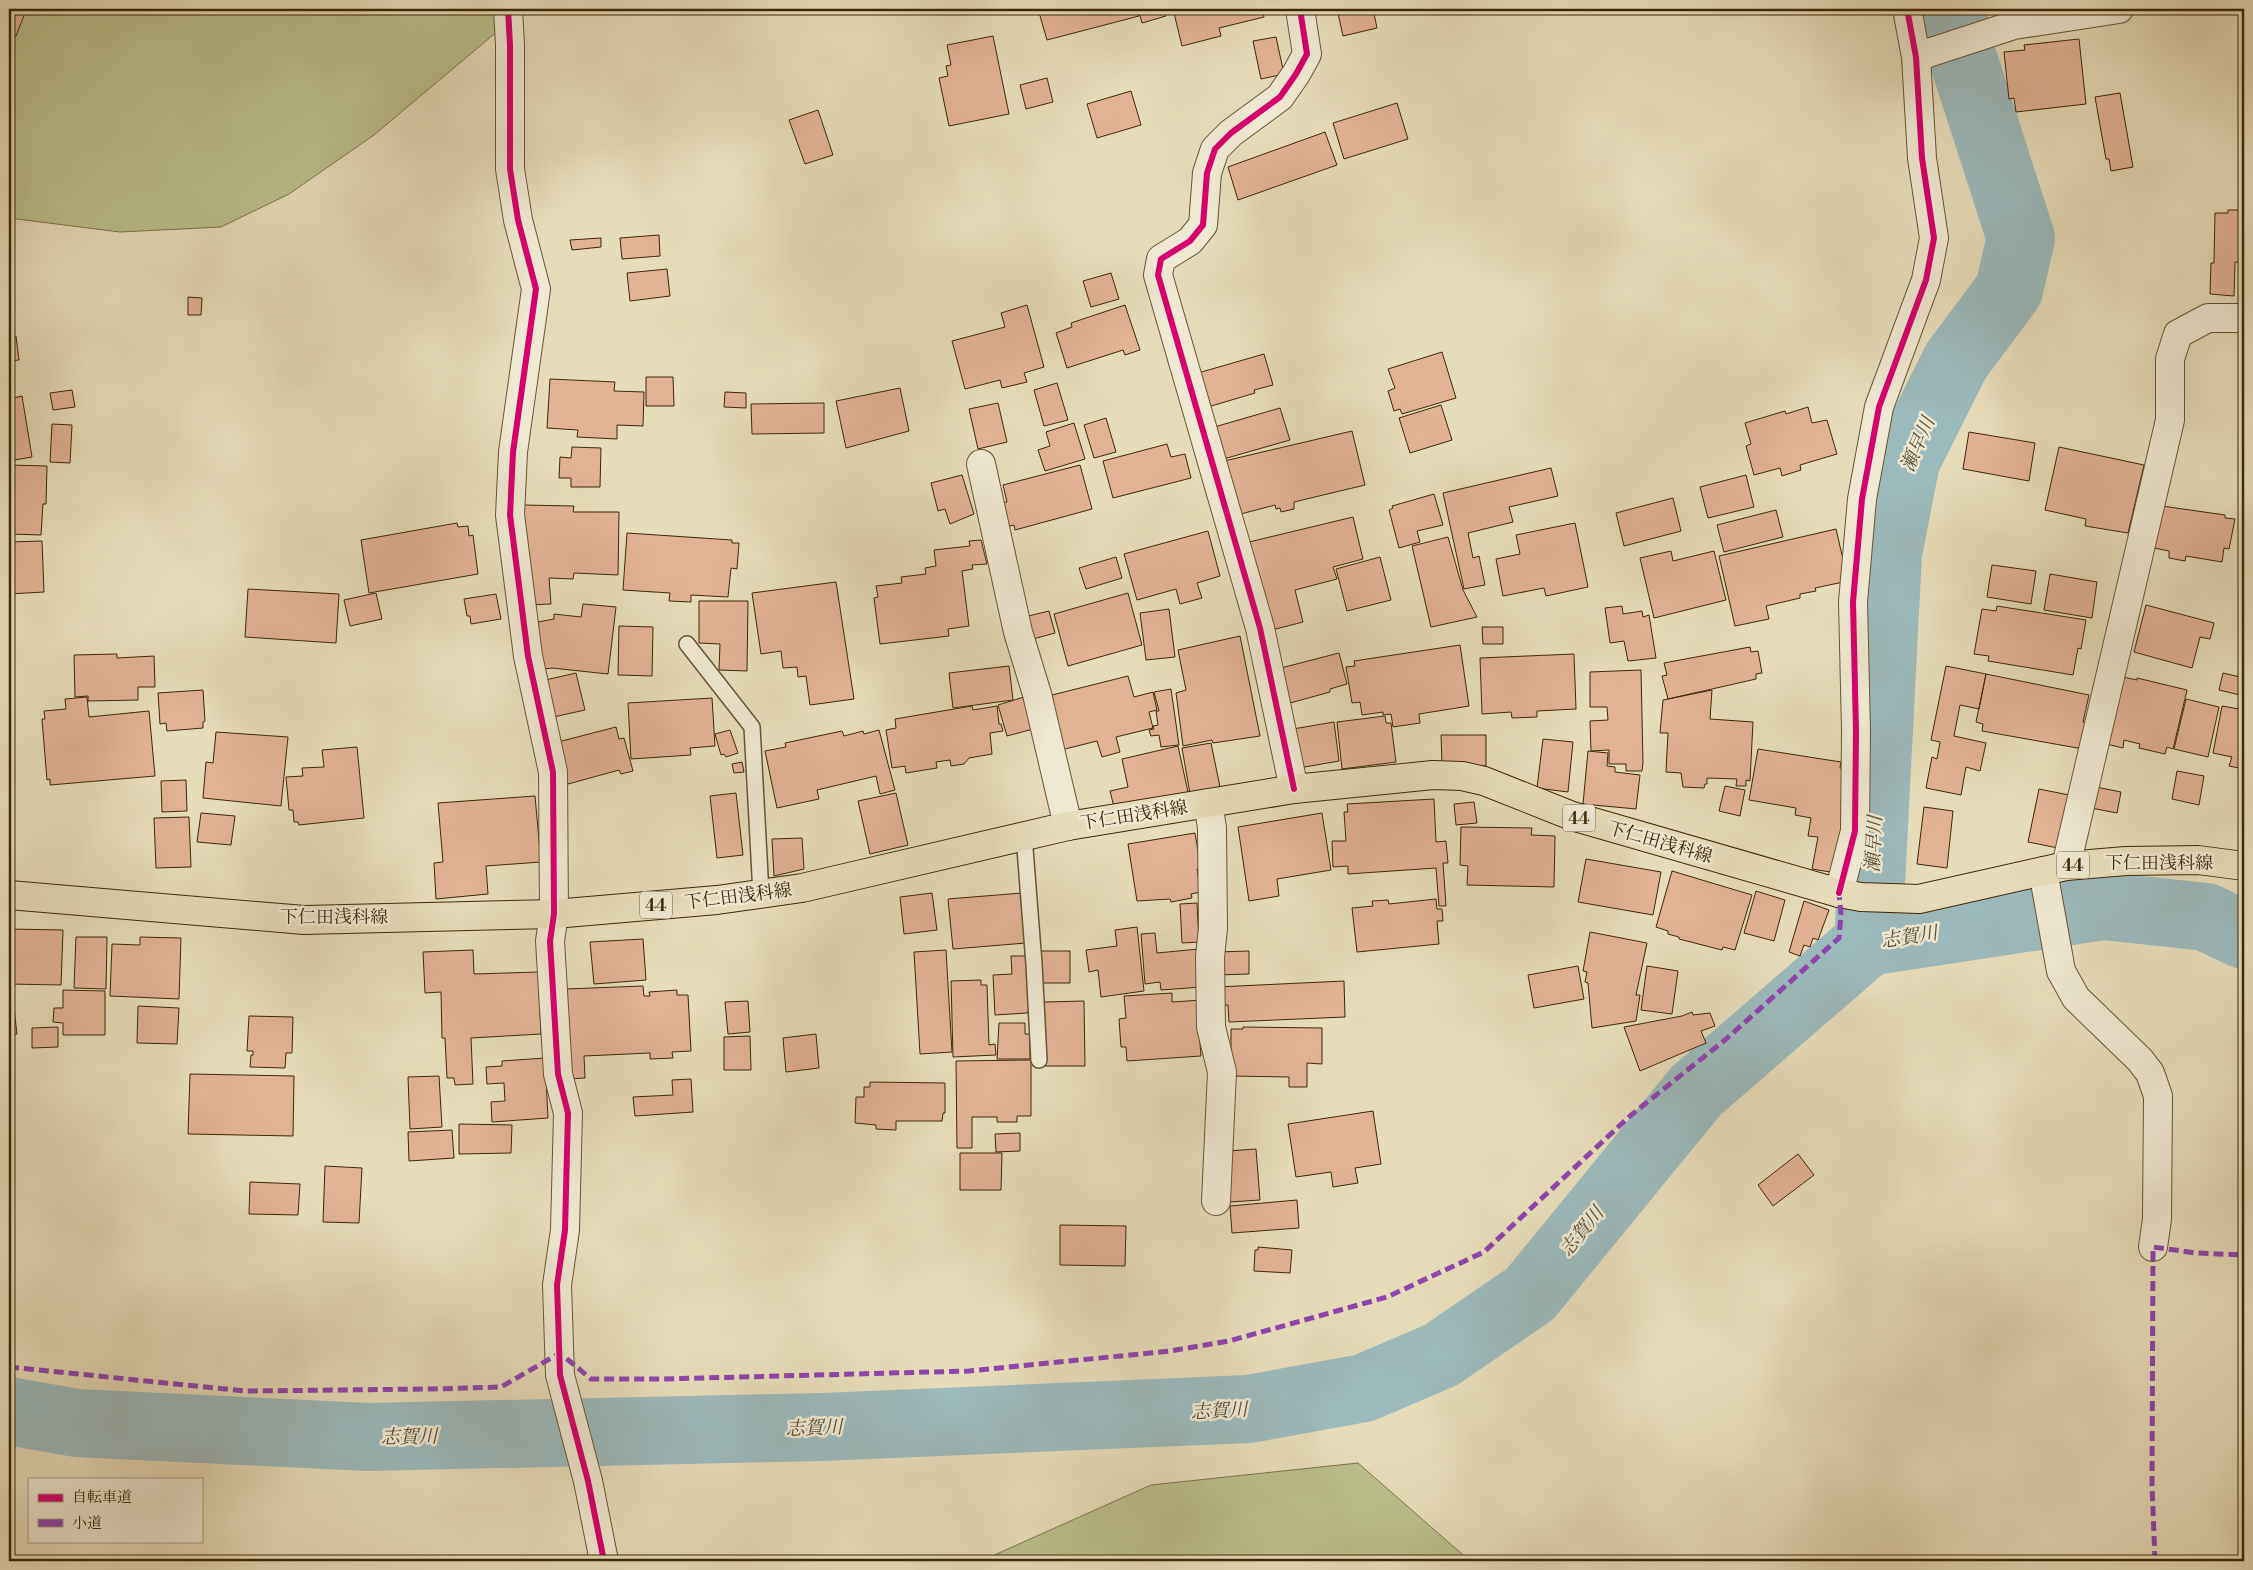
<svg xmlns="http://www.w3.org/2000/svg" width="2253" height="1570" font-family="'Libre Bodoni','Noto Serif JP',serif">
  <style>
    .green { fill: #bbbf8c; stroke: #7c734a }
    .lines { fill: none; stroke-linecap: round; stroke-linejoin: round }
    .river { stroke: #9cb9bb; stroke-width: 68 }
    .building { fill: #e2b295; stroke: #3d2707 }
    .lane-casing { stroke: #685434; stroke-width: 18 }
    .street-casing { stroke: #685434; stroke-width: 30 }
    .primary-casing { stroke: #3d2707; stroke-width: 30 }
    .lane { stroke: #efe8d2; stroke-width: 15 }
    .street { stroke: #efe8d2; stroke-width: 28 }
    .primary { stroke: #e7dcba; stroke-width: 28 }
    .quiet { stroke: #8e44ad; stroke-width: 5; stroke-dasharray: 10 5; stroke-linecap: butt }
    .cycleway-casing { stroke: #efe8d2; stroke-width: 9 }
    .cycleway { stroke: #d6006c; stroke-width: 6 }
    .labels { text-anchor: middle; stroke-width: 5; stroke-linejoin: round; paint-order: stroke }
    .shield { fill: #efe8d2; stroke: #726144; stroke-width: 1 }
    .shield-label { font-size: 16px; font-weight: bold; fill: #3d2707 }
    .street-label { font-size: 18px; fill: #3d2707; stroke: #efe8d2 }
    .water-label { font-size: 19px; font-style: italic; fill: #554c34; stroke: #efe8d2 }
  </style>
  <rect width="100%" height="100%" fill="#e7dcba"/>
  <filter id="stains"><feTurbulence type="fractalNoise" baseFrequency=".004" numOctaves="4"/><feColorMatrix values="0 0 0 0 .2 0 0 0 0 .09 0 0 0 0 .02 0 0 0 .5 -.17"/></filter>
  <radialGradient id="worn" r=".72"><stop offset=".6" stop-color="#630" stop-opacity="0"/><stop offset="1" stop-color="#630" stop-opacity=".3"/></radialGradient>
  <!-- green -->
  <path class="green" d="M9 9H524L374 135 289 194 221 227 120 232 9 218Z
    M1358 1463 1470 1561H981L1151 1485Z"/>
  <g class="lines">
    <!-- river -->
    <path class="river" d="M1868 942 1888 554 1906 461 1956 361 2009 290 2021 238 1959 46 1952 9
      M9 1411 77 1423 367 1437 823 1427 1249 1409 1364 1388 1441 1355 1530 1294 1696 1091 1868 942 2104 906 2206 917 2244 935"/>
  </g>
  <!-- building -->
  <path class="building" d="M9 9 25 13 16 36 9 33Z
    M1038 9H1137L1139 16 1047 40Z
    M1138 9H1164L1166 16 1142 23Z
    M1173 9H1262L1264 17 1219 28 1221 36 1182 46Z
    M1337 9H1373L1377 28 1343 36Z
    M993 36 1009 114 949 126 939 78 948 76 946 66 951 65 947 45Z
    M1276 37 1284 74 1261 79 1253 41Z
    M2079 39 2086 104 2016 112 2014 98 2009 99 2004 52 2025 50 2024 45Z
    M1047 78 1053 102 1026 109 1020 85Z
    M1131 91 1141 125 1097 138 1087 104Z
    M2120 93 2133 167 2111 171 2109 159H2106L2095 97Z
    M1397 103 1408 139 1344 159 1333 123Z
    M818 110 833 155 805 164 789 120Z
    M1325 132 1337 165 1238 200 1228 167Z
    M2228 210H2244V263L2235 262 2234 296 2210 294 2211 263H2214L2215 213H2228Z
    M659 235 660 256 622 259 620 238Z
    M601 238V247L572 250 570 240Z
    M667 269 670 296 630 301 627 273Z
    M1111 273 1119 299 1091 307 1083 281Z
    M188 297 202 298 201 315H188Z
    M1027 305 1044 367 1024 373 1027 382 1002 388 1000 380 965 389 952 341 1005 327 1001 313Z
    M1125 305 1140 350 1125 355 1123 350 1067 368 1056 333 1072 327 1071 323Z
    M16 336 19 360 9 361V337Z
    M1442 352 1456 398 1402 414 1400 409 1394 411 1388 391 1395 388 1388 369Z
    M1264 354 1273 385 1254 390 1255 393 1208 407 1198 373Z
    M646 377H673L674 406H646Z
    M550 379 615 382 614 391 644 392 643 426 617 425V439L577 437 578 430 547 428Z
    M1057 383 1068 420 1044 426 1034 390Z
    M900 388 909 431 846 448 836 401Z
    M72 390 75 407 53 410 50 393Z
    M725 392 746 393V408L724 407Z
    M22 396 32 457 9 461V399Z
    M824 403V433L752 434 751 404Z
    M998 403 1007 442 978 449 969 409Z
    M1441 405 1452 440 1410 453 1399 418Z
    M1808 407 1812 423 1827 420 1837 454 1800 465 1801 470 1782 476 1780 468 1754 475 1746 446 1751 444 1745 423 1785 411 1786 414Z
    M1280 408 1290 440 1220 460 1211 428Z
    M1106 418 1116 452 1094 458 1084 425Z
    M1074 423 1085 459 1045 471 1038 450 1050 446 1046 432Z
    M52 424 72 425 70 463 50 462Z
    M1352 431 1365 485 1294 502V509L1281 512 1280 508 1276 509 1275 505 1233 516 1220 462Z
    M1969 432 2035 443 2029 481 1963 469Z
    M1167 444 1171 457 1185 454 1191 478 1113 498 1103 461Z
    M572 447 601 448 600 487H571V478H559L560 457 571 458Z
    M2059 447 2144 465 2128 533 2085 526 2086 519 2045 510Z
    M9 465 47 466 46 504H43L41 535 9 534Z
    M1080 465 1092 509 1015 530 1014 525 999 529 993 505 1007 502 1003 485Z
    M1551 468 1558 496 1509 507 1513 522 1468 533 1473 558 1479 556 1485 585 1464 589 1443 493Z
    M962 475 974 514 950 524 945 509 938 511 931 483Z
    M1746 475 1754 507 1708 518 1700 487Z
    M1434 494 1443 525 1417 531 1420 542 1399 548 1389 510 1393 508 1392 506Z
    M1673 498 1681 531 1624 546 1616 513Z
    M524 505 574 506 573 512H619L618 575 574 573 573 579 549 578 551 604 526 605 523 570Z
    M2162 506 2225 515V518L2235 519 2229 549 2224 548 2222 562 2186 556 2185 561 2169 558V551L2154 548Z
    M1776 510 1783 537 1724 552 1717 525Z
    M1353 517 1363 559 1333 567 1337 579 1295 590 1303 622 1268 631 1245 543Z
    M457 523 458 527 468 526 469 536 473 535 478 574 369 593 361 540Z
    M1575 523 1588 587 1546 596 1544 588 1503 596 1496 559 1520 554 1516 535Z
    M1836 529 1848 581 1815 588 1816 591 1800 594V598L1766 606 1769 619 1735 626 1719 556Z
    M1208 531 1220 576 1197 583 1202 598 1180 604 1176 589 1137 600 1124 554Z
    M627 533 732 540V543H739L737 569 731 568 728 597 691 595V602L669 601 670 593 623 590Z
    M1448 537 1463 590 1477 617 1431 627 1412 546Z
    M981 540 987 564 972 565 973 569 962 571 969 626 948 629 949 636 880 644 874 598 878 597 876 586 902 583 901 577 926 574 925 568 936 566 934 550 970 546 969 541Z
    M42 541 44 592 9 594V542Z
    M1671 551 1673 561 1714 551 1726 600 1654 618 1640 558Z
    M1116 557 1122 578 1086 589 1079 568Z
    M1380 557 1391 600 1347 611 1336 569Z
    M1992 565 2036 571 2031 604 1987 597Z
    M2050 574 2097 582 2092 618 2044 610Z
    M836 582 854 699 810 705 806 676 798 677 797 667 783 668 781 651 761 654 752 593Z
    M248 589 339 594 336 643 245 637Z
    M376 593 382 619 350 626 344 600Z
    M1128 593 1142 645 1068 666 1054 614Z
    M496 594 501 619 471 624 470 616H467L464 599Z
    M699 601H748L747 671 719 670 720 644 699 643Z
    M583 604 616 607 608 674 552 668 537 670 529 627 539 625 538 622 554 619V614L581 617Z
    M2146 605 2214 623 2210 639 2200 637 2192 668 2134 652Z
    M1622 606 1623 614 1642 611 1643 617 1649 615 1656 658 1628 661 1624 641 1610 643 1605 608Z
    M1997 606 2086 620 2081 649 2078 648 2073 675 1988 661 1989 656 1974 654 1982 609 1996 611Z
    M1169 609 1175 657 1146 660 1140 613Z
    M1049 611 1055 633 1026 641 1020 618Z
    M619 626 653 627 652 676 618 675Z
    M1482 627H1503V644H1483Z
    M1240 636 1260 736 1213 743 1212 740 1183 746 1176 693 1186 690 1178 650Z
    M1460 645 1469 706 1419 714 1420 723 1393 727 1391 714 1383 715V712L1362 715 1360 702 1352 703 1346 667 1355 666 1354 661Z
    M1750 647 1751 652 1758 651 1762 673 1756 674V679L1668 699 1662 676 1667 675 1664 663Z
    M1339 653 1347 684 1330 689V692L1290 703 1281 668Z
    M117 654V658L154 656 155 687H138V700L88 701V696L75 697 74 655Z
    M1574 654 1576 709 1537 711V717L1512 718 1511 712 1482 714 1480 658Z
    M1009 666 1013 700 953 708 949 673Z
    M1946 666 1986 674 1979 709 1960 705 1954 736 1986 743 1980 771 1966 767 1961 795 1926 788 1932 757 1937 759 1940 742 1931 740Z
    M1641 670 1643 763 1642 771H1626V764H1609V750L1591 751 1590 721 1608 720 1607 707H1590V672Z
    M576 673 585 710 549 718 541 681Z
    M2223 673 2244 678V696L2219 690Z
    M1986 674 2089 695 2083 722 2088 723 2083 749 1982 731 1983 724 1976 722Z
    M1128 676 1134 697 1153 692 1157 710 1149 712 1153 728 1116 737 1120 752 1102 757 1097 741 1057 751 1044 701 1053 699 1052 695Z
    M2118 676 2137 680V678L2187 690 2173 749 2167 747 2165 754 2139 748 2140 744 2124 740 2123 748 2102 743Z
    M1171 689 1179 745 1161 747 1159 735 1151 736 1149 730 1154 729 1153 726 1158 725 1156 711H1159L1154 692Z
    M203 690 205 721 203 722V728L167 731 166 723 160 724 158 693Z
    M1712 690 1710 719 1753 722 1750 781 1746 780V786H1736L1737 779 1707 778V784H1705L1704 788 1683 787 1681 773 1666 772 1668 733H1660L1663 700Z
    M87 697 89 717 149 711 155 776 50 785V779L47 780 42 719H45L44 711 66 709 65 699Z
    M1024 697 1033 729 1007 736 998 705Z
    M712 698 715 746 690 748 691 755 631 759 628 703Z
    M2186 699 2219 707 2208 757 2174 749Z
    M972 706 973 710 997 706 999 724H1001L1003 731 990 733 992 754 969 758 964 764 951 766 950 760 936 762 937 768 906 773 905 766 892 768 886 730 896 728 895 719Z
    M2222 706 2244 710V769L2229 766 2232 757 2213 753Z
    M1385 716 1386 723H1391L1396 762 1342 769 1337 722Z
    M1334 722 1339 761 1299 768 1293 729Z
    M616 727 619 739 624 738 633 771 621 774 619 770 568 784 558 742Z
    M730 730 738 753 726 757 724 754 721 755 715 734Z
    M879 730 895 790 880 794 876 776 817 790 819 799 777 808 765 751 786 747 785 743 842 731 844 736 863 731 864 734Z
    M216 732 288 737 281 806 203 798 206 762 213 763Z
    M1441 735H1486V766L1447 767 1442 764Z
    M1543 739 1573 742 1568 792 1537 788Z
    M1211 743 1220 787 1190 794 1182 748Z
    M1178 746 1188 792 1114 807 1110 791 1128 787 1122 759Z
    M357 747 364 818 299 825 298 822H294L293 810H289L286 777 303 776 302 768 324 767 322 750Z
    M1758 749 1841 762 1840 768 1846 769 1841 803 1847 804 1836 873 1812 869 1818 837 1808 836 1811 818 1795 815 1796 808 1749 800Z
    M1588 751 1608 753 1607 766 1615 767V772L1640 775 1636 809 1583 804Z
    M742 762 744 772 734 773 732 764Z
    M2177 771 2204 776 2199 805 2172 799Z
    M186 780 187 811 162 812 161 781Z
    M1725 786 1745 790 1740 816 1719 811Z
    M2091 786 2121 792 2117 813 2086 807Z
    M2039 789 2069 795 2058 848 2028 842Z
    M736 793 743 855 717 858 710 796Z
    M896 793 908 845 870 854 858 801Z
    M535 796 541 862 486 866 488 894 436 899 434 863 443 862 438 803Z
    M1434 799 1436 842 1446 841 1448 863H1443L1446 906H1439L1436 868 1348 874V866L1333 867 1332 841H1346L1344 812H1348L1347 804Z
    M1474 802 1477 823 1456 825 1454 804Z
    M1924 807 1953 811 1947 868 1917 864Z
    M201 813 235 816 231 845 197 842Z
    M1322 813 1331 870 1277 879 1279 896 1249 901 1238 827Z
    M189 817 191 867 156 868 154 818Z
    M1461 827 1532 828 1531 835 1555 836 1554 887 1467 885 1468 866 1460 865Z
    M1195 833 1201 869H1197L1201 892 1191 894 1192 898 1171 902 1170 899 1137 901 1128 844Z
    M802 838 804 869 774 876 772 839Z
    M1586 859 1661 872 1653 915 1578 902Z
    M1672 871 1752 895 1735 950 1723 947 1722 950 1679 939V937L1668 934V931L1656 927Z
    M1756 891 1785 900 1774 941 1744 933Z
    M932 893 937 930 904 934 900 897Z
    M1022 893 1026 943 953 949 948 899Z
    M1436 899 1437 909H1442L1443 921H1437L1439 944 1357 952 1352 908 1373 906 1372 901 1388 900 1389 904Z
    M1804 901 1829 910 1818 940 1813 938 1810 947 1804 945 1800 956 1789 952Z
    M1197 903 1199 942 1182 943 1180 904Z
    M1137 927 1144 991 1101 997 1098 970 1089 972 1086 950 1117 946 1115 930Z
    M9 929 63 930 61 985 9 984Z
    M1590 932 1647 943 1636 995H1640L1636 1021 1592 1028 1588 983 1585 982 1587 972 1583 971Z
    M1155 933 1157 953 1199 949 1202 987 1161 990 1160 982 1145 984 1141 934Z
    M76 937H107L106 989 74 988Z
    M140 937 181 938 179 999 110 996 112 944 140 945Z
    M643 939 646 980 594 984 590 942Z
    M473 950 474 974 538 972 541 1034 471 1038 473 1084 455 1085 454 1078H447L445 1038H442L441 992 425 993 423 952Z
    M946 950 952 1052 920 1054 914 952Z
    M1041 951H1070V983H1041Z
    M1249 951V974L1217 975 1216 952Z
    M1011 956H1026L1029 1010 1027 1013 995 1015 993 975 1012 974Z
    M1578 966 1584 999 1534 1008 1528 975Z
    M1647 966 1678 971 1672 1014 1641 1010Z
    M981 980V985H987L989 1045 995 1044 996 1055 953 1057 951 981Z
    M1344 981 1345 1017 1229 1022 1228 1005 1217 1006V987Z
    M643 986 644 996H650L649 992 677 990V995H688L691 1051 672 1052 673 1058 650 1059V1053L584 1056 585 1078 568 1079 566 989Z
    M63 990 105 991V1035H63V1023L53 1022 54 1008H63Z
    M1172 993V1002L1202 1000 1199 1030 1201 1056 1127 1061 1126 1047H1121L1119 1019 1126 1018 1124 996Z
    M13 1000 17 1034 9 1036V1001Z
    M748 1001 750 1032 728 1034 725 1002Z
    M1084 1001 1085 1066H1045L1044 1002Z
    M138 1006 179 1008 177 1044 137 1043Z
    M1692 1012 1693 1015 1710 1013 1715 1026 1701 1031 1706 1043 1640 1071 1624 1027 1682 1016Z
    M249 1016 293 1017 292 1053H286L285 1068 250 1067 251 1055H253V1051H247Z
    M999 1023H1025V1034H1030V1059H997Z
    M58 1027V1047L32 1048V1028Z
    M1243 1027 1322 1028V1064L1307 1063V1087H1289V1077L1231 1076V1029H1243Z
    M816 1034 819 1068 786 1072 783 1038Z
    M750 1036 751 1070H724V1037Z
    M545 1058 548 1118 492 1122 491 1102 505 1101 504 1083 487 1084 486 1067 502 1066V1061Z
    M1031 1060V1116H1017V1122H997V1117H972V1148H957L956 1061Z
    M190 1074 294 1076 293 1136 188 1134Z
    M439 1076 442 1127 410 1129 408 1077Z
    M691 1079 693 1112 635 1116 633 1097 673 1095 672 1080Z
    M870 1082 945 1083V1113H943L942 1121H896V1130L876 1129V1125L855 1123 856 1097H864V1087H870Z
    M1373 1111 1381 1164 1355 1168 1358 1183 1333 1187 1331 1172 1296 1177 1288 1124Z
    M459 1124 512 1125 511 1153 459 1154Z
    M452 1130 454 1158 409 1161 408 1132Z
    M1020 1133V1151L996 1152 995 1134Z
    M1256 1149 1260 1200 1230 1202 1227 1166 1228 1151Z
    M960 1153H1002L1001 1190H960Z
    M1798 1154 1814 1175 1773 1206 1758 1185Z
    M325 1166 362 1168 359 1223 323 1222Z
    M250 1182 300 1184 298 1215 249 1214Z
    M1297 1200 1299 1228 1232 1233 1230 1206Z
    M1060 1225 1126 1226 1125 1266 1060 1265Z
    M1258 1247 1292 1250 1290 1273 1254 1271 1255 1250H1258Z"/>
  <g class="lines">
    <defs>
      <path id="lane" d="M687 644 752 727 761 894
        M1024 836 1034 964 1039 1060"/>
      <path id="street" d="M508 9 510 45V169L518 220 536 289 513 452 510 515 528 656 553 772 554 914 550 941 558 1074 568 1113 565 1230 557 1285 560 1375 588 1481 604 1561
        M1916 57 2014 25 2119 9
        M981 464 1018 632 1037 694 1068 826
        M1294 789 1260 628 1158 275 1161 259 1190 241 1203 225 1207 173 1215 149 1231 133 1280 97 1296 74 1307 54 1300 9
        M1208 803 1212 828 1213 928 1210 957 1211 1027 1222 1072 1216 1201
        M2066 866 2170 420V359L2178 334 2208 318H2244
        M2043 871 2061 971 2076 998 2140 1060 2150 1073 2158 1096 2157 1219 2153 1247
        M1839 893 1855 831 1856 731 1853 602 1862 499 1879 407 1926 280 1934 238 1922 158 1916 57 1907 9"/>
      <path id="primary" d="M9 895 304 920 554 914 717 900 802 888 1068 826 1294 789 1433 775 1462 776 1484 781 1572 816 1839 893 1861 897 1919 899 2066 866 2126 861 2198 860 2244 866"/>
    </defs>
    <!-- lane casing -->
    <use href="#lane" class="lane-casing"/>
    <!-- street casing -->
    <use href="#street" class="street-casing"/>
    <!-- primary casing -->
    <use href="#primary" class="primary-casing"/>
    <!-- lane -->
    <use href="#lane" class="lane"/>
    <!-- street -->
    <use href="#street" class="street"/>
    <!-- primary -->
    <use href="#primary" class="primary"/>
    <!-- quiet -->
    <path class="quiet" d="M9 1367 245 1391 431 1389 501 1387 560 1353 591 1379H664L969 1371 1170 1351 1229 1341 1387 1297 1484 1252 1630 1116 1725 1040 1839 938 1841 914 1839 893
      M2155 1561 2152 1485 2153 1247 2196 1253 2244 1255"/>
    <defs>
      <path id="cycleway" d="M508 9 510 45V169L518 220 536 289 513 452 510 515 528 656 553 772 554 914 550 941 558 1074 568 1113 565 1230 557 1285 560 1375 588 1481 604 1561
        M1294 789 1260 628 1158 275 1161 259 1190 241 1203 225 1207 173 1215 149 1231 133 1280 97 1296 74 1307 54 1300 9
        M1839 893 1855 831 1856 731 1853 602 1862 499 1879 407 1926 280 1934 238 1922 158 1916 57 1907 9"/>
    </defs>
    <!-- cycleway casing -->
    <use href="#cycleway" class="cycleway-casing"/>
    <!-- cycleway -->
    <use href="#cycleway" class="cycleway"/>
  </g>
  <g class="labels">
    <!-- shield labels -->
    <g class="shield">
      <rect x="1563" y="804.5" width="32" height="27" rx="4"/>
      <rect x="2057" y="851.5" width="32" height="27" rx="4"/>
      <rect x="640" y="891.5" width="32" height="27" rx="4"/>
    </g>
    <g class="shield-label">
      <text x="1579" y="824">44</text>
      <text x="2073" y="871">44</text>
      <text x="656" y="911">44</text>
    </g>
    <!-- street labels -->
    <g class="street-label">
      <text transform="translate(1134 815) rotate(-9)" y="6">下仁田浅科線</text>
      <text transform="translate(1660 842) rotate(16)" y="6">下仁田浅科線</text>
      <text x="2159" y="869">下仁田浅科線</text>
      <text transform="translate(738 896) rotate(-7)" y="6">下仁田浅科線</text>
      <text x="334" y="923">下仁田浅科線</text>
    </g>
    <!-- water labels -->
    <g class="water-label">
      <text transform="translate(1917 444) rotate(-67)" y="7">瀬早川</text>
      <text transform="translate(1873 844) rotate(-87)" y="7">瀬早川</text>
      <text transform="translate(1909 936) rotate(-9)" y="7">志賀川</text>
      <text transform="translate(1581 1231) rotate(-51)" y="7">志賀川</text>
      <text transform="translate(1219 1410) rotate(-3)" y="7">志賀川</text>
      <text transform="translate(814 1427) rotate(-2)" y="7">志賀川</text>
      <text transform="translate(409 1436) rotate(-1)" y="7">志賀川</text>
    </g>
  </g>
  <!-- margin -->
  <rect width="2253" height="1570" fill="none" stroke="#e7dcba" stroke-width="30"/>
  <rect x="10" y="10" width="2233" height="1550" fill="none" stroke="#3d2707" stroke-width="2.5"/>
  <rect x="15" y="15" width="2223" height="1540" fill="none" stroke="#3d2707"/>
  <!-- legend -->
  <rect x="28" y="1478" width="175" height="65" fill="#efe8d2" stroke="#a89b81"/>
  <rect x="38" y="1494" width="25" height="8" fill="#d6006c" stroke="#a89b81"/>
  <text x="72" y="1502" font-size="15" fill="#3d2707">自転車道</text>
  <rect x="38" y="1519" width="25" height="8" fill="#8e44ad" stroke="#a89b81"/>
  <text x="72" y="1528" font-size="15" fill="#3d2707">小道</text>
  <rect width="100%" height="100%" filter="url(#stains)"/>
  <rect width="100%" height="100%" fill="url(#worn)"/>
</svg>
